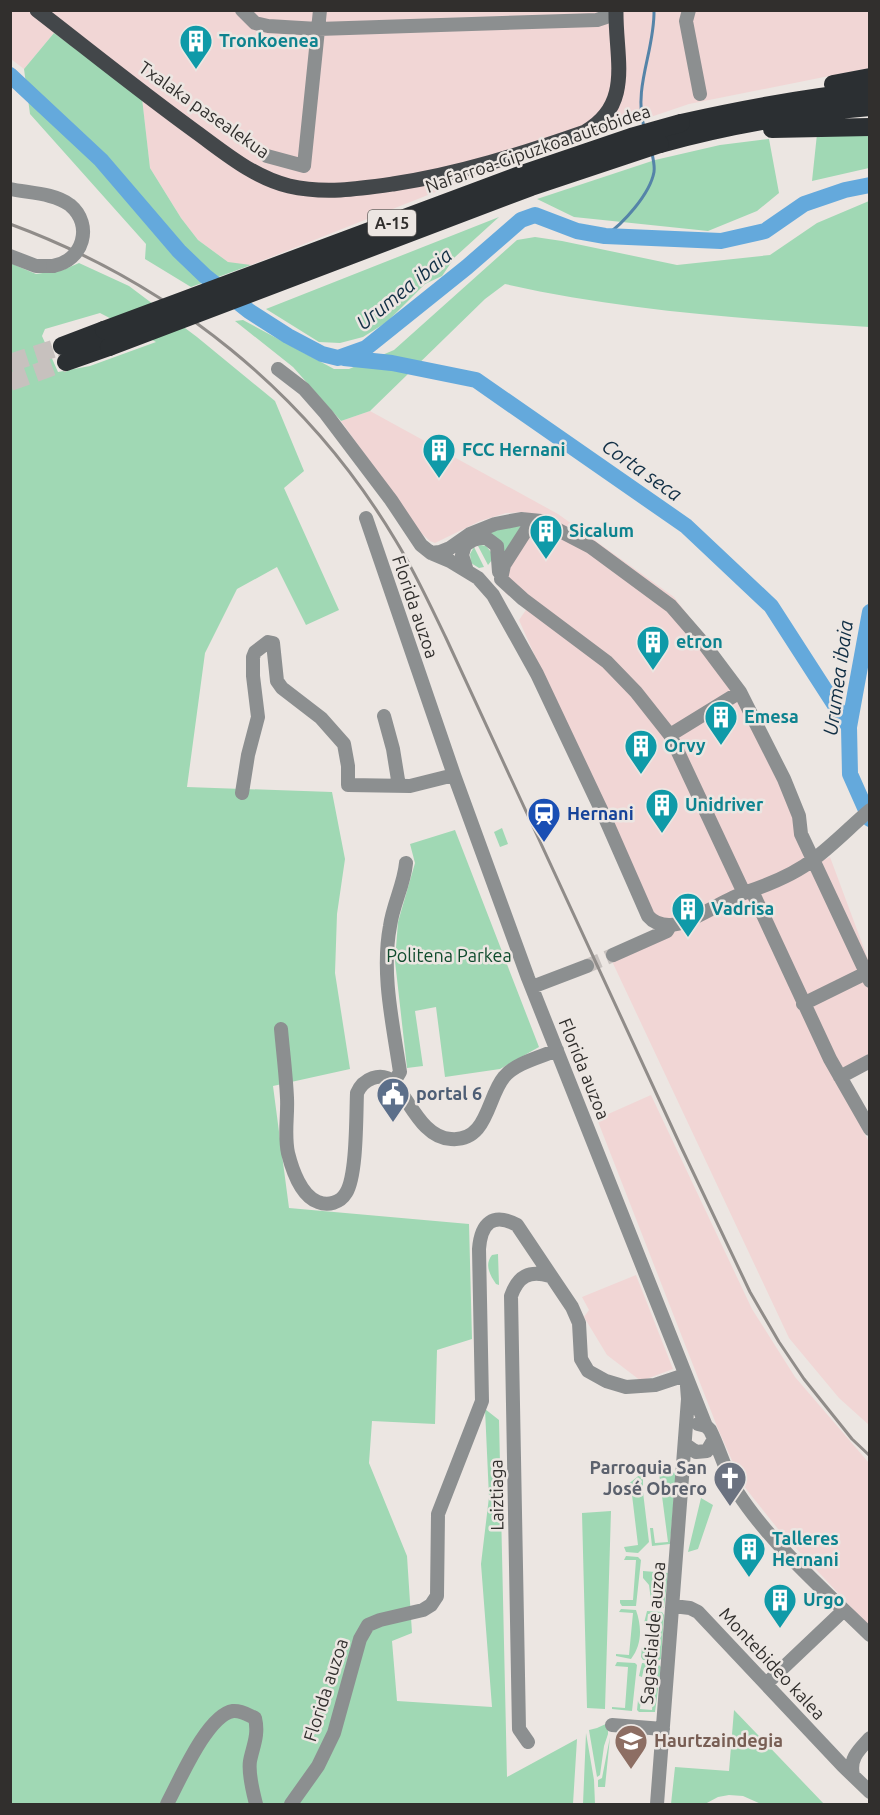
<svg xmlns="http://www.w3.org/2000/svg" width="880" height="1815" font-family="Ubuntu,sans-serif">
  <style>
    .industrial { fill: #f1d6d5 }
    .green { fill: #a0d8b4; fill-rule: evenodd }
    .lines { fill: none; stroke-linecap: round; stroke-linejoin: round }
    .stream { stroke: #5584a8; stroke-width: 3 }
    .river { stroke: #64a9dc; stroke-width: 16 }
    .minor-tunnel { stroke: #c7c1be; stroke-width: 14; stroke-dasharray: 14 7; stroke-linecap: butt }
    .highway-tunnel { stroke: #c7c1be; stroke-width: 18; stroke-dasharray: 18 9; stroke-linecap: butt }
    .minor { stroke: #8c8f90; stroke-width: 14 }
    .major { stroke: #43474a; stroke-width: 15 }
    .highway { stroke: #2b2f32; stroke-width: 18 }
    .rail { stroke: #908c89; stroke-width: 3 }
    .minor-bridge { stroke: #8c8f90; stroke-width: 14 }
    .highway-bridge { stroke: #2b2f32; stroke-width: 18 }
    .labels { text-anchor: middle; stroke-width: 5; stroke-linejoin: round; paint-order: stroke }
    .shield { fill: #ece6e2; stroke: #696663; stroke-width: 1.5 }
    .shield-label { font-size: 16px; font-weight: bold; fill: #312f2d }
    .culture-label { font-size: 18px; font-weight: bold; fill: #0d838f; stroke: #ece6e2; text-anchor: start }
    .street-label { font-size: 18px; fill: #312f2d; stroke: #ece6e2 }
    .transit-label { font-size: 18px; font-weight: bold; fill: #164399; stroke: #ece6e2; text-anchor: start }
    .park-label { font-size: 18px; fill: #0f4b2d; stroke: #ece6e2 }
    .service-label { font-size: 18px; font-weight: bold; fill: #4e5e75; stroke: #ece6e2; text-anchor: start }
    .worship-label { font-size: 18px; font-weight: bold; fill: #5b616d; stroke: #ece6e2; text-anchor: end }
    .education-label { font-size: 18px; font-weight: bold; fill: #785e54; stroke: #ece6e2; text-anchor: start }
    .water-label { font-size: 20px; font-style: italic; fill: #112f45; stroke: #ece6e2 }
  </style>
  <rect width="100%" height="100%" fill="#ece6e2"/>
  <!-- industrial -->
  <path class="industrial" d="M10 11H869V68L689 104 476 176 251 265H238L228 262 198 240 181 218 150 168 142 98 54 33 24 69 11 59Z
    M370 411 558 514 674 597 733 674 814 859 656 929 519 620 528 607 505 593 506 572 530 533 525 512 506 513 480 521 435 543 430 541 421 533 341 421Z
    M830 857 869 962V1059L834 1077 869 1142V1425L839 1398 789 1338 610 957Z
    M651 1095 752 1309 795 1377 869 1463V1626L778 1529 743 1485 718 1429 597 1119Z
    M636 1275 673 1369 641 1381 607 1355 584 1317 589 1310 582 1297Z"/>
  <!-- green -->
  <path class="green" d="M54 33 142 98 150 168 181 218 198 240 228 262 251 265 191 287 145 259 146 244 30 114 24 69Z
    M817 134H869V168L812 181Z
    M769 139 779 193 757 211 708 231 574 217 537 199 655 160 720 145Z
    M869 201V327C747 319 625 311 505 284L485 299 370 411 341 421 293 367 235 321 243 320 334 369H349L394 350 517 240 535 237 562 241 677 265 770 255 817 223Z
    M499 217 455 257 442 276 425 284 387 322 363 337 340 343 319 342 266 309Z
    M10 263 36 274 63 270 79 263 129 286 197 337 275 401 304 471 284 488 339 610 306 625 277 567 237 589 205 653 187 787 332 792 345 859 337 914 335 973 350 1069 273 1086 289 1208 469 1224 472 1339 437 1350 435 1424 372 1421 369 1463 407 1556 412 1633 392 1641 397 1701 492 1707 481 1564 489 1497 485 1409 499 1420 507 1777 577 1739 573 1804H11ZM100 313 156 342 90 366 58 372 42 336 45 329Z
    M518 525 521 526 505 555 490 535 489 529Z
    M481 545 486 546 491 552 492 560 488 565 478 546Z
    M474 547 484 567 479 568 471 563 470 554Z
    M502 828 508 844 500 847 494 832Z
    M455 830 539 1047 500 1069 445 1077 436 1007 415 1011 423 1066 407 1068 395 961 398 922 415 863 410 844Z
    M498 1254 499 1285 496 1284C490 1275 484 1265 492 1255Z
    M653 1470 676 1473 670 1544 652 1546 650 1528H653L655 1543 668 1542 659 1473 647 1474Z
    M643 1472V1492L649 1542 638 1553 626 1552 624 1547 638 1545 632 1495 620 1496V1491Z
    M701 1498 713 1505 698 1549 688 1552Z
    M611 1511 605 1709 587 1708 582 1513Z
    M626 1556 638 1557 641 1560 636 1606H622L620 1603V1600H633L636 1560H624Z
    M643 1571 668 1573 664 1608H652L649 1585 643 1578Z
    M621 1609 636 1610C642 1627 642 1645 631 1659L616 1656V1654L629 1655 633 1613 619 1612Z
    M647 1611 662 1612 664 1615 661 1659 658 1661 643 1660 641 1657 642 1647H645V1656L657 1657 660 1615 648 1614 647 1623H644Z
    M617 1662 635 1663 637 1665 632 1711 612 1709V1707L625 1708 628 1667 615 1666Z
    M642 1663 658 1664 661 1667 655 1712H639L637 1710 638 1700H641L640 1709 652 1710 656 1669 644 1668 642 1677 639 1676Z
    M734 1710 824 1804H761L743 1796 729 1795 718 1797 705 1804H671L675 1767 729 1771Z
    M608 1723V1734L604 1746 600 1775 597 1777 589 1730 597 1728Z
    M586 1733 594 1780 595 1804H583Z
    M610 1737 605 1787H598V1780L602 1778Z"/>
  <g class="lines">
    <!-- stream -->
    <path class="stream" d="M644 127C633 87 655 50 654 10
      M605 236C623 224 650 194 654 172 655 166 653 159 652 153"/>
    <!-- river -->
    <path class="river" d="M10 75 101 160 179 251 205 276 249 311 288 336 322 354 338 358 366 348 467 267 521 220 535 215 577 231 605 236 721 241 765 231 804 204 845 190 870 185
      M344 358 392 363 476 380 686 526 771 606 849 727
      M870 612 849 727 850 774 870 819"/>
    <!-- minor-tunnel -->
    <path class="minor-tunnel" d="M587 966 613 955"/>
    <!-- highway-tunnel -->
    <path class="highway-tunnel" d="M10 363 62 346
      M10 382 66 362"/>
    <!-- minor -->
    <path class="minor" d="M242 10 255 23 268 26 318 29 597 20 606 17 614 10
      M689 10 686 21 700 94
      M267 156 304 166 320 10
      M10 256 36 266H53
      M278 369 304 389 326 414 391 500 421 545 431 553 450 561 478 578 493 595 537 674 605 818 648 916C653 922 661 925 669 925 687 926 725 899 744 893 768 885 795 874 814 859 834 844 851 826 870 810
      M366 518 454 775 528 978 706 1426
      M541 521 531 525 527 529 504 565 501 579 523 599 607 662 636 692 670 735 744 893
      M431 553 440 552 450 548 470 534 495 524 521 519 541 521 591 547 671 606 704 644 740 692 784 779 799 816 801 834 870 981
      M467 571 462 555 465 545 473 540 485 537 497 546 499 572
      M384 716 393 749 399 786
      M670 735 740 692
      M242 793 248 755 258 717 253 676V657L255 652 268 642 273 643 277 681 282 688 321 718 344 744 348 766V785L410 786 454 775
      M752 891 830 1059 870 1129
      M613 955 667 931 670 926
      M532 987 587 966
      M803 1004 866 973
      M281 1029C283 1052 286 1075 287 1098 288 1116 284 1134 288 1153 292 1169 301 1196 318 1202 328 1206 340 1203 346 1193 357 1176 356 1116 357 1093 363 1079 380 1071 394 1082 397 1085 400 1090 402 1094 414 1111 427 1138 451 1139 488 1142 487 1097 504 1077 515 1063 541 1057 557 1050
      M840 1077 870 1061
      M394 1082 400 1072C393 1024 381 974 390 926 393 904 404 885 406 863
      M698 1424 706 1426 710 1430C720 1450 726 1474 738 1493 771 1544 826 1592 870 1635
      M686 1445 696 1452 707 1451 714 1439
      M673 1606 690 1608 698 1612 843 1766 870 1792
      M766 1684 844 1610
      M612 1725 663 1729
      M528 1742 519 1729 511 1296C518 1276 529 1270 550 1276
      M853 1775C849 1758 859 1750 870 1738
      M167 1804C179 1782 207 1715 233 1711 241 1710 248 1715 255 1718 259 1735 253 1746 250 1761 248 1774 253 1792 256 1804
      M291 1804 318 1766 334 1733 360 1639 368 1625 380 1620 423 1610 431 1605 437 1596 438 1514 482 1401 479 1249C481 1223 493 1212 517 1225L572 1307 579 1323 581 1359 588 1371 606 1381 626 1387 655 1385 685 1375
      M657 1804 688 1399 687 1386"/>
    <!-- major -->
    <path class="major" d="M37 10C90 51 142 93 196 132 225 153 253 177 289 186 324 194 358 189 393 184 459 174 522 154 585 132 634 104 615 57 616 10"/>
    <!-- highway -->
    <path class="highway" d="M833 84 870 77
      M681 123C744 109 806 97 870 91
      M772 129 870 127
      M660 144C729 125 798 113 870 107
      M62 346 104 330
      M66 362 109 347"/>
    <!-- rail -->
    <path class="rail" d="M10 224C172 284 308 393 396 541 415 572 430 605 446 638L682 1149 750 1292 779 1342 804 1379 852 1439 870 1456"/>
    <!-- minor-bridge -->
    <path class="minor-bridge" d="M10 189C29 193 54 193 70 205 94 225 83 261 53 266"/>
    <!-- highway-bridge -->
    <path class="highway-bridge" d="M104 330 525 173 631 137 681 123
      M109 347 531 187 660 144"/>
  </g>
  <!-- icons -->
  <defs>
    <symbol id="building-pin" viewBox="-11 -11 22 30"><path d="M0 17L-7.5 6A9.5 9.5 0 1 1 7.5 6Z" fill="#0f9aa8" stroke="#ece6e2"/><path d="M-4-6H4V6H1V3H-1V6H-4ZM-2.5-4.3h1.7v1.8h-1.7ZM.8-4.3h1.7v1.8H.8ZM-2.5-1h1.7V.8h-1.7ZM.8-1h1.7V.8H.8Z" fill="#fff"/></symbol>
    <symbol id="station-pin" viewBox="-11 -11 22 30"><path d="M0 17L-7.5 6A9.5 9.5 0 1 1 7.5 6Z" fill="#1a4fb4" stroke="#ece6e2"/><path d="M-3-6H3Q5-6 5-4V2Q5 4 3 4L4.5 6H3L1.5 4h-3L-3 6H-4.5L-3 4Q-5 4-5 2V-4Q-5-6-3-6ZM-3.5-4v3h7v-3ZM-3.5 1v1.5H-2V1ZM2 1v1.5H3.5V1Z" fill="#fff"/></symbol>
    <symbol id="civic-pin" viewBox="-11 -11 22 30"><path d="M0 17L-7.5 6A9.5 9.5 0 1 1 7.5 6Z" fill="#5c6f8a" stroke="#ece6e2"/><path d="M-.6-6.5H3V-4.5H.6V-3L4-1V1h2V6H-6V1h2V-1L-.6-3ZM-1.2 2.5V6h2.4V2.5Z" fill="#fff"/></symbol>
    <symbol id="church-pin" viewBox="-11 -11 22 30"><path d="M0 17L-7.5 6A9.5 9.5 0 1 1 7.5 6Z" fill="#6b7280" stroke="#ece6e2"/><path d="M-1.2-6h2.4v3.5h3.3v2.4h-3.3V6h-2.4V-.1h-3.3v-2.4h3.3Z" fill="#fff"/></symbol>
    <symbol id="school-pin" viewBox="-11 -11 22 30"><path d="M0 17L-7.5 6A9.5 9.5 0 1 1 7.5 6Z" fill="#8d6e63" stroke="#ece6e2"/><path d="M0-5L7-2L0 1L-7-2ZM-4 1L0 2.5L4 1V4Q0 6-4 4Z" fill="#fff"/></symbol>
  </defs>
  <g fill-rule="evenodd">
    <use href="#building-pin" x="177" y="22" width="38" height="52"/>
    <use href="#building-pin" x="420" y="431" width="38" height="52"/>
    <use href="#building-pin" x="527" y="512" width="38" height="52"/>
    <use href="#building-pin" x="634" y="623" width="38" height="52"/>
    <use href="#building-pin" x="702" y="698" width="38" height="52"/>
    <use href="#building-pin" x="622" y="727" width="38" height="52"/>
    <use href="#building-pin" x="643" y="786" width="38" height="52"/>
    <use href="#station-pin" x="525" y="795" width="38" height="52"/>
    <use href="#building-pin" x="669" y="890" width="38" height="52"/>
    <use href="#civic-pin" x="374" y="1075" width="38" height="52"/>
    <use href="#church-pin" x="711" y="1459" width="38" height="52"/>
    <use href="#building-pin" x="730" y="1530" width="38" height="52"/>
    <use href="#building-pin" x="761" y="1581" width="38" height="52"/>
    <use href="#school-pin" x="612" y="1722" width="38" height="52"/>
  </g>
  <g class="labels">
    <!-- shield labels -->
    <rect class="shield" x="368" y="210" width="48" height="26" rx="4.5"/>
    <g class="shield-label">
      <text x="392" y="229">A-15</text>
    </g>
    <!-- culture labels -->
    <g class="culture-label">
      <text x="219" y="47">Tronkoenea</text>
      <text x="462" y="456">FCC Hernani</text>
      <text x="569" y="537">Sicalum</text>
      <text x="676" y="648">etron</text>
      <text x="744" y="723">Emesa</text>
      <text x="664" y="752">Orvy</text>
      <text x="685" y="811">Unidriver</text>
      <text x="711" y="915">Vadrisa</text>
      <text x="772" y="1545">Talleres<tspan x="772" dy="21">Hernani</tspan></text>
      <text x="803" y="1606">Urgo</text>
    </g>
    <!-- street labels -->
    <g class="street-label">
      <text transform="translate(204 110) rotate(35)" y="6">Txalaka pasealekua</text>
      <text transform="translate(538 149) rotate(-19)" y="6">Nafarroa-Gipuzkoa autobidea</text>
      <text transform="translate(415 607) rotate(71)" y="6">Florida auzoa</text>
      <text transform="translate(584 1069) rotate(68)" y="6">Florida auzoa</text>
      <text transform="translate(497 1495) rotate(-91)" y="6">Laiztiaga</text>
      <text transform="translate(653 1633) rotate(-85)" y="6">Sagastialde auzoa</text>
      <text transform="translate(772 1664) rotate(47)" y="6">Montebideo kalea</text>
      <text transform="translate(326 1690) rotate(-72)" y="6">Florida auzoa</text>
    </g>
    <!-- transit labels -->
    <g class="transit-label">
      <text x="567" y="820">Hernani</text>
    </g>
    <!-- park labels -->
    <g class="park-label">
      <text x="449" y="962">Politena Parkea</text>
    </g>
    <!-- service labels -->
    <g class="service-label">
      <text x="416" y="1100">portal 6</text>
    </g>
    <!-- worship labels -->
    <g class="worship-label">
      <text x="707" y="1474">Parroquia San<tspan x="707" dy="21">José Obrero</tspan></text>
    </g>
    <!-- education labels -->
    <g class="education-label">
      <text x="654" y="1747">Haurtzaindegia</text>
    </g>
    <!-- water labels -->
    <g class="water-label">
      <text transform="translate(404 289) rotate(-39)" y="7">Urumea ibaia</text>
      <text transform="translate(642 470) rotate(35)" y="7">Corta seca</text>
      <text transform="translate(838 678) rotate(-82)" y="7">Urumea ibaia</text>
    </g>
  </g>
  <!-- border -->
  <rect width="880" height="1815" fill="none" stroke="#312f2d" stroke-width="24"/>
</svg>
